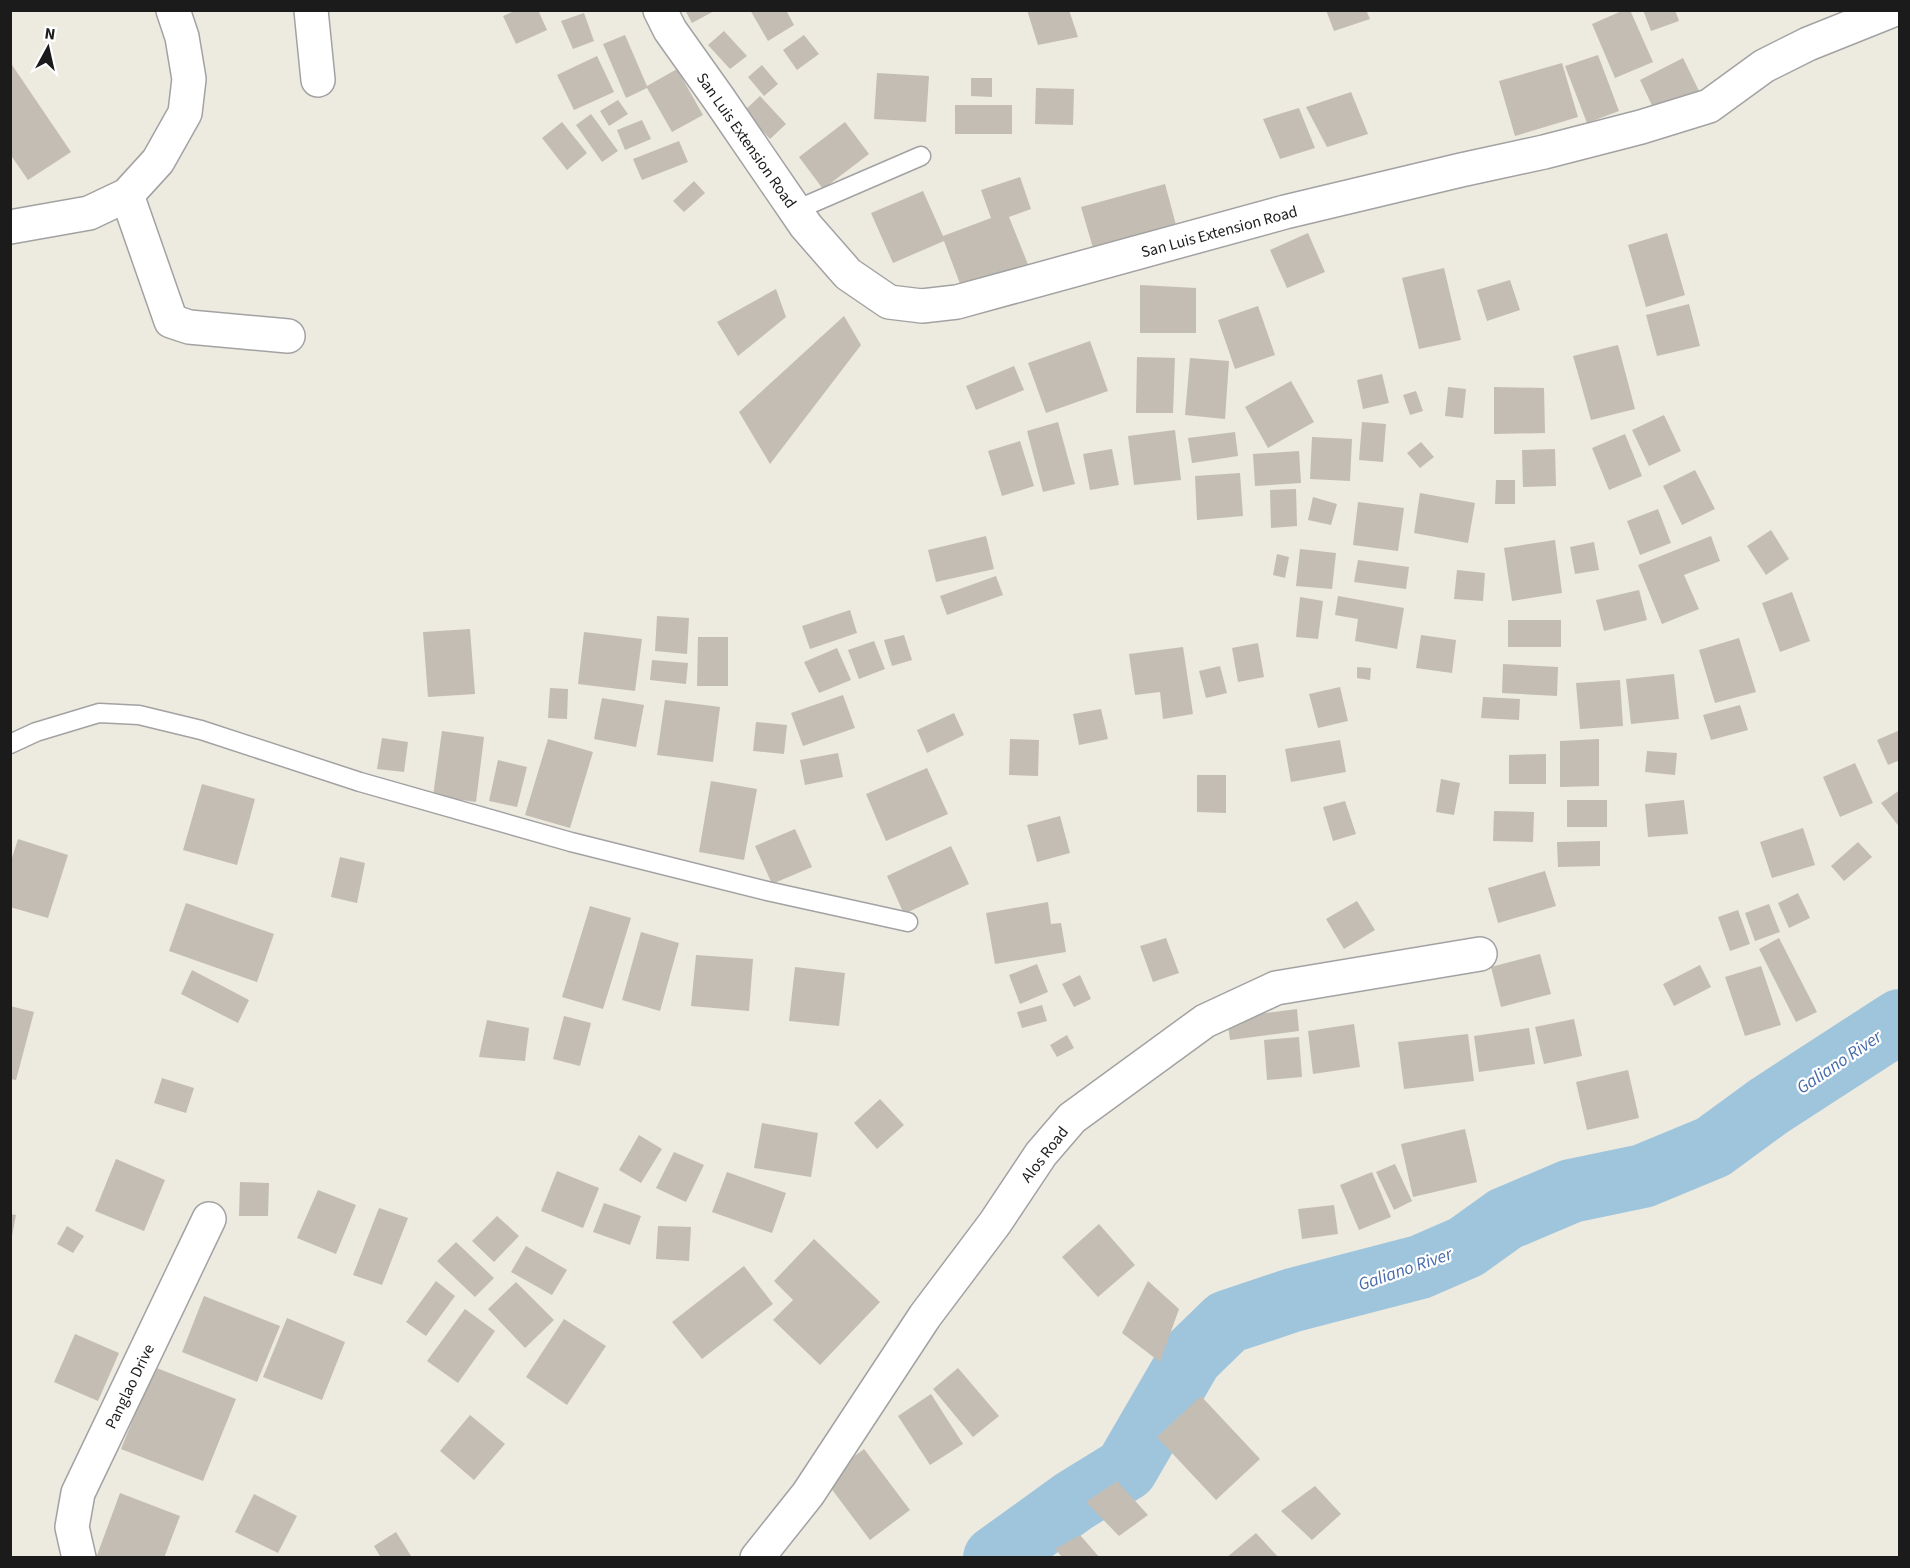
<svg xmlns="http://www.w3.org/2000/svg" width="1910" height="1568" font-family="'Source Sans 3',sans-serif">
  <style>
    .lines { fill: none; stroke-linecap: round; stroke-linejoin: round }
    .river { stroke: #9ec5dc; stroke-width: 64 }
    .building { fill: #c4bdb3 }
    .lane-casing { stroke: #a2a2a2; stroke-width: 21 }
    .street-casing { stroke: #a2a2a2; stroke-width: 36 }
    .lane { stroke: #fff; stroke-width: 18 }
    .street { stroke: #fff; stroke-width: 33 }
    .labels { text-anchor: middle; stroke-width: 4.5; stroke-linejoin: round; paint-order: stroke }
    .street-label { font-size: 16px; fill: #1b1b1b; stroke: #fff }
    .water-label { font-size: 18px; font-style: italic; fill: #466aab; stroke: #fff }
  </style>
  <rect width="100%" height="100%" fill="#edeae0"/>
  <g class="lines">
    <!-- river -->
    <path class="river" d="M995 1558 1074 1501 1126 1469 1191 1357 1227 1322 1293 1300 1420 1267 1466 1247 1505 1219 1571 1191 1643 1176 1713 1147 1769 1106 1900 1021"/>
  </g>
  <!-- building -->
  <path class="building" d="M517 10H538L547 30 516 44 503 16Z
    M685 10H716L692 23Z
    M750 10H786L794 25 768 41Z
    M1027 10H1069L1078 37 1038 45Z
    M1326 10H1366L1370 19 1334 31Z
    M1624 10H1630L1653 62 1615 78 1592 24Z
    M1643 10H1675L1679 21 1651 31Z
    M584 13 594 41 573 49 561 21Z
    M724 31 747 56 730 69 708 45Z
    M625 35 647 86 677 69 703 115 672 132 647 88 626 98 603 44Z
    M804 35 819 54 797 70 783 50Z
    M1598 55 1619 111 1587 123 1565 66Z
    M597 56 614 92 574 110 557 75Z
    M1683 58 1700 93 1656 114 1640 80Z
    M10 62 71 152 28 180 10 154Z
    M1562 63 1578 117 1515 136 1499 81Z
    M762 65 778 84 764 96 748 77Z
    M877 73 929 76 926 122 874 119Z
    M971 78H992V97L971 96Z
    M1036 88 1074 89 1073 125 1035 124Z
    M1351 92 1368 134 1327 147 1306 107Z
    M760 96 786 124 770 139 744 111Z
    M618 100 628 114 609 126 600 111Z
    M955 105H1012V134H955Z
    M1299 108 1315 148 1280 159 1263 119Z
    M591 114 618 151 602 162 576 125Z
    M642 120 651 139 625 150 617 130Z
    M562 122 587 153 567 170 542 138Z
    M845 122 869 154 823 189 799 157Z
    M679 141 688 162 642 180 633 159Z
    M1020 177 1031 209 1009 217 1031 272 965 297 944 241 893 263 871 213 923 191 943 236 991 218 981 190Z
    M694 181 705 193 684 212 673 201Z
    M1165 184 1176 225 1093 248 1081 207Z
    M1308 233 1325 272 1287 288 1270 250Z
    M1667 233 1685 295 1646 307 1628 245Z
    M1444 268 1461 340 1419 349 1402 278Z
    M1510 280 1520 310 1487 321 1477 290Z
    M1140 285 1196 288V333H1140Z
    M776 289 786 317 738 356 717 322Z
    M1689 304 1700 346 1657 356 1646 315Z
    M1258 306 1275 355 1235 369 1218 320Z
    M844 316 861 345 770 464 739 412Z
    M1090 341 1108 391 1046 413 1028 363Z
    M1618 345 1635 409 1591 420 1573 356Z
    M1137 357 1175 358 1173 413H1136Z
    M1190 358 1229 361 1225 419 1185 415Z
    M1014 366 1024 390 976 410 966 386Z
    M1382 374 1389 403 1363 409 1357 380Z
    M1291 381 1314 422 1268 448 1245 407Z
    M1448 387 1466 389 1463 418 1445 416Z
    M1494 387 1544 388 1545 433 1494 434Z
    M1416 391 1423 411 1410 415 1403 395Z
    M1664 415 1681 451 1649 466 1632 430Z
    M1058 422 1075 484 1043 492 1027 431Z
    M1362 422 1386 424 1383 462 1359 460Z
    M1175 430 1181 480 1134 485 1128 436Z
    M1235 432 1238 456 1192 463 1188 438Z
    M1625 434 1642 476 1609 490 1592 448Z
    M1312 437 1352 439 1350 481 1310 479Z
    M1020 441 1034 486 1002 496 988 451Z
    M1421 442 1434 457 1420 468 1407 453Z
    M1112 449 1119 485 1090 490 1083 454Z
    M1555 449 1556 486 1523 487 1522 450Z
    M1299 451 1301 483 1255 486 1253 454Z
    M1695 470 1715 509 1682 525 1663 486Z
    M1240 473 1243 516 1197 520 1195 476Z
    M1496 480H1515V504H1495Z
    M1296 489 1297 526 1271 528 1270 490Z
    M1420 493 1475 503 1468 543 1414 533Z
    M1313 497 1337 504 1331 525 1308 520Z
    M1358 502 1404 508 1398 551 1353 545Z
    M1658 509 1671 543 1640 555 1627 521Z
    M1771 530 1789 559 1766 575 1747 546Z
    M986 536 994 569 936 582 928 550Z
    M1711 536 1720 561 1684 575 1699 609 1662 624 1638 565Z
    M1555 540 1562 593 1512 601 1504 548Z
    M1594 542 1599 570 1575 574 1570 547Z
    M1300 549 1336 553 1332 589 1296 586Z
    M1277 554 1289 557 1285 578 1273 575Z
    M1358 560 1409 567 1406 589 1354 582Z
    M1457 570 1485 573 1483 601 1454 599Z
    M996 576 1003 595 947 615 940 596Z
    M1639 590 1647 620 1604 631 1596 600Z
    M1792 592 1810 641 1780 652 1762 603Z
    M1338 596 1404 608 1397 649 1355 641 1358 619 1335 615Z
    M1300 597 1323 601 1318 639 1296 637Z
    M850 610 857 633 810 649 802 626Z
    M657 616 689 618 687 654 655 651Z
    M1508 620H1561V647H1508Z
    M470 629 475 694 428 697 423 632Z
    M584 632 642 639 635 691 578 684Z
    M904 635 912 660 892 666 884 640Z
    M1421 635 1456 640 1452 673 1416 668Z
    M698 637H728V686H697Z
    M1739 638 1756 692 1715 703 1699 650Z
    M874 641 885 669 859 679 848 650Z
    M1258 643 1264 677 1238 682 1232 648Z
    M1183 647 1193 714 1163 719 1160 692 1135 695 1129 654Z
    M837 648 851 680 819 693 804 662Z
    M652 660 688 663 686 684 650 680Z
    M1503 664 1558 667 1557 696 1502 693Z
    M1220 666 1227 693 1206 698 1199 671Z
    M1357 667 1371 668 1370 680 1357 678Z
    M1674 674 1679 719 1631 724 1626 679Z
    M1620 680 1623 726 1580 729 1576 683Z
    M1340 687 1348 721 1318 728 1309 694Z
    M550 688 568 689 567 719 548 718Z
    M843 695 855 728 803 746 791 713Z
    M1483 697 1520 699 1519 720 1481 718Z
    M602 698 644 705 636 747 594 739Z
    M665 700 720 707 713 762 657 755Z
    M1740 705 1748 730 1711 740 1703 715Z
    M1101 709 1108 739 1079 745 1073 714Z
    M954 713 964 735 927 753 917 730Z
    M756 722 787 725 784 754 753 751Z
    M1900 730V760L1888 765 1877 740Z
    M442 731 484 737 476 802 433 796Z
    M382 738 408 742 404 772 377 769Z
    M548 739 593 752 570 828 525 815Z
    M1010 739 1039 740 1038 776 1009 775Z
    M1599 739V786L1560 787V741Z
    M1340 740 1346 772 1291 782 1285 749Z
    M1647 751 1677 753 1675 775 1645 772Z
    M838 753 843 777 805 785 800 760Z
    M1546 754V784H1509V755Z
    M498 760 527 767 517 807 489 801Z
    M1855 763 1873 803 1840 817 1823 777Z
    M927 768 948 814 886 841 866 794Z
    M1197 775H1226V813L1197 812Z
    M1441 779 1460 783 1454 815 1436 812Z
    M711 781 757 789 744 860 699 852Z
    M202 784 255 799 237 865 183 850Z
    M1900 790V828L1881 803Z
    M1567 800H1607V827H1567Z
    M1684 800 1688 834 1648 837 1645 804Z
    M1345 801 1356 834 1333 841 1323 807Z
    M1494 811 1534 812 1533 842 1493 841Z
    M1060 816 1070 853 1037 862 1027 825Z
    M1803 828 1815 865 1772 878 1760 842Z
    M795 829 812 867 772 884 755 846Z
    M18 839 68 855 48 918 10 907V864Z
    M1600 841V866L1558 867 1557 842Z
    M1858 842 1872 857 1844 881 1831 866Z
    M951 846 969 884 904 914 887 876Z
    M340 857 365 863 357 903 331 897Z
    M1545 871 1556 906 1498 923 1488 888Z
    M1798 893 1810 918 1789 928 1778 903Z
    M1357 901 1375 930 1344 949 1326 919Z
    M1048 902 1051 924 1061 923 1066 952 995 964 986 913Z
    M186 903 274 934 257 982 169 951Z
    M1769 904 1780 932 1755 941 1745 913Z
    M590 906 631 918 603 1009 562 997Z
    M1738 910 1750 944 1730 951 1718 917Z
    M641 932 679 943 660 1011 622 1000Z
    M1166 938 1179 973 1153 982 1140 946Z
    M1779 938 1817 1012 1796 1022 1759 949Z
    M1540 954 1551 994 1501 1007 1491 967Z
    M696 955 753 959 749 1011 691 1006Z
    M1037 964 1048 992 1020 1004 1009 975Z
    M1700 965 1711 987 1674 1006 1663 984Z
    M1761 966 1781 1025 1745 1036 1725 977Z
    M795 967 845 973 839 1026 789 1021Z
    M192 970 249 1000 238 1023 181 994Z
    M1080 975 1091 999 1074 1007 1062 984Z
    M1042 1005 1047 1021 1022 1028 1017 1012Z
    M10 1006 34 1012 16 1080 10 1079Z
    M1297 1009 1299 1031 1230 1040 1227 1018Z
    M564 1016 591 1023 580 1066 553 1059Z
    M1574 1019 1582 1056 1544 1064 1535 1027Z
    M487 1020 529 1028 525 1061 479 1057Z
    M1354 1024 1360 1067 1313 1074 1308 1031Z
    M1529 1028 1535 1064 1479 1072 1474 1036Z
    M1468 1034 1474 1081 1404 1089 1398 1042Z
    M1067 1035 1074 1048 1057 1057 1050 1045Z
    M1299 1037 1302 1077 1267 1080 1264 1040Z
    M1628 1070 1639 1118 1587 1130 1576 1082Z
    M162 1078 194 1088 186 1113 154 1103Z
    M880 1099 904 1125 877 1149 854 1123Z
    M762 1123 818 1133 811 1177 754 1168Z
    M1465 1129 1477 1182 1413 1197 1401 1144Z
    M639 1135 662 1149 641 1183 619 1170Z
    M674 1152 704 1165 686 1202 656 1188Z
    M116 1159 165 1180 144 1231 95 1211Z
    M1395 1164 1412 1201 1394 1210 1376 1172Z
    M557 1171 599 1188 583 1228 541 1211Z
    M727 1172 786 1193 772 1233 712 1212Z
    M1372 1172 1391 1217 1359 1230 1340 1185Z
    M240 1182 269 1183 268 1216H239Z
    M318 1190 356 1205 336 1254 297 1238Z
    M604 1203 641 1216 630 1245 593 1232Z
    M1334 1205 1338 1234 1302 1239 1298 1209Z
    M379 1208 408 1218 382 1285 353 1275Z
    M10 1214 16 1215 12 1236H10Z
    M497 1216 519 1236 494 1262 472 1241Z
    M1099 1224 1135 1265 1098 1297 1062 1257Z
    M67 1226 84 1236 73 1253 57 1244Z
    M658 1226 691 1227 689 1261 656 1259Z
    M814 1239 880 1302 820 1365 773 1320 793 1300 774 1281Z
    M456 1242 494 1278 475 1297 437 1261Z
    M526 1246 567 1270 552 1295 511 1272Z
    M744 1266 773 1304 702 1359 672 1322Z
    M436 1281 455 1296 426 1336 406 1322Z
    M1148 1281 1179 1309 1160 1362 1122 1333Z
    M516 1282 554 1320 525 1348 488 1309Z
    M204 1296 280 1326 257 1382 182 1352Z
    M465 1309 495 1331 458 1383 427 1361Z
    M287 1318 345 1342 322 1400 263 1377Z
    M564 1319 606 1346 567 1405 526 1377Z
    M75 1334 119 1353 98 1401 54 1382Z
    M154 1367 236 1399 203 1481 121 1449Z
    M958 1368 999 1416 973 1437 933 1389Z
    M931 1394 963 1444 930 1465 898 1416Z
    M1201 1396 1260 1459 1216 1500 1157 1437Z
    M470 1415 505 1444 474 1480 440 1451Z
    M864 1449 910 1510 870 1540 824 1479Z
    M1117 1481 1148 1515 1119 1536 1086 1502Z
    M1315 1486 1341 1514 1312 1540 1281 1511Z
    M120 1493 180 1516 164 1558H96Z
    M254 1494 297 1516 278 1553 235 1532Z
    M396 1532 411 1556 381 1558 374 1546Z
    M1256 1533 1279 1558H1226Z
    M1080 1535 1100 1558H1063L1055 1549Z"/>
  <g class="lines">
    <defs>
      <path id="lane" d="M796 210 921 156
        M10 744 36 732 99 713 139 715 201 730 360 782 571 842 767 891 908 922"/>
      <path id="street" d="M311 10 318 80
        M660 10 670 30 719 99 806 226 848 274 889 302 922 306 957 302 1285 212 1461 170 1544 152 1641 127 1709 106 1764 66 1808 44 1893 10
        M127 195 171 321 189 327 288 336
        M10 227 89 213 127 195 158 161 185 113 189 79 182 37 173 10
        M79 1558 72 1527 78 1493 209 1219
        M757 1558 808 1494 925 1316 995 1223 1041 1154 1072 1118 1205 1021 1276 988 1480 954"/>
    </defs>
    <!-- lane casing -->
    <use href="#lane" class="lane-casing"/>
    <!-- street casing -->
    <use href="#street" class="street-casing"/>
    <!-- lane -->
    <use href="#lane" class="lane"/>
    <!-- street -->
    <use href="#street" class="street"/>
  </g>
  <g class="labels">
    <!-- street labels -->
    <g class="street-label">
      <text transform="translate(747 140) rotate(55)" y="6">San Luis Extension Road</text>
      <text transform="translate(1219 231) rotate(-15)" y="6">San Luis Extension Road</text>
      <text transform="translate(1044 1154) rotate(-52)" y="6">Alos Road</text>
      <text transform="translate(129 1386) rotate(-64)" y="6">Panglao Drive</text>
    </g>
    <!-- water labels -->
    <g class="water-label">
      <text transform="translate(1839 1062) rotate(-34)" y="6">Galiano River</text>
      <text transform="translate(1405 1269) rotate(-19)" y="6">Galiano River</text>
    </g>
  </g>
  <!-- border -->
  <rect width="1910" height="1568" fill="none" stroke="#1b1b1b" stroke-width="24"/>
  <!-- north arrow -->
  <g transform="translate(48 48) rotate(8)" stroke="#ffffff" stroke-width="4.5" paint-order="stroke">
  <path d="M0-4.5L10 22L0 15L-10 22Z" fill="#1b1b1b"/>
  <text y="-9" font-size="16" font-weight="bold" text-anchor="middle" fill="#1b1b1b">N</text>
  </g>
</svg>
